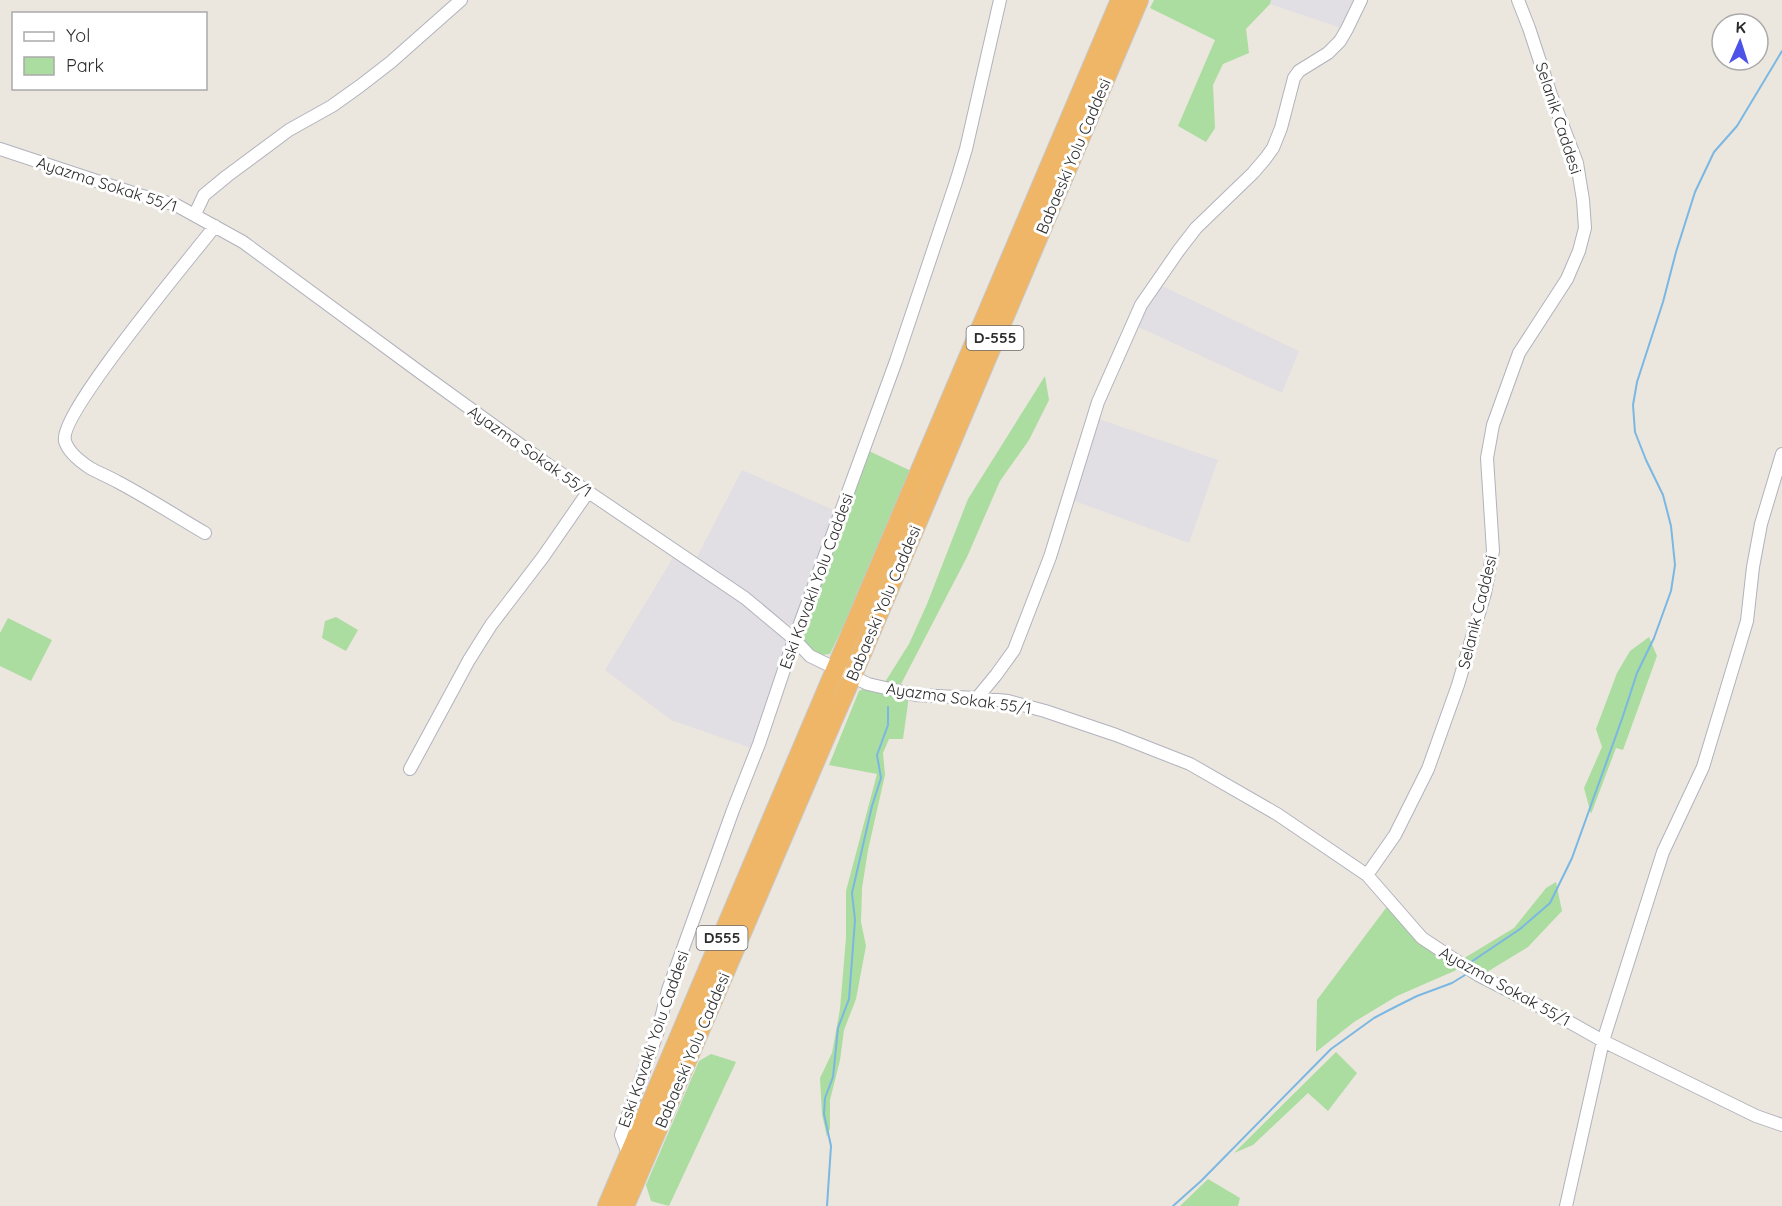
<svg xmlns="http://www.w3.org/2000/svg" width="1782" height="1206" font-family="Quicksand,sans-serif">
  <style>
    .industrial { fill: #e1dee4 }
    .green { fill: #abdca0 }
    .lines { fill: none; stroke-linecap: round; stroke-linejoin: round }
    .stream { stroke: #7bb7e3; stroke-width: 2 }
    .minor-casing { stroke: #b1b2bd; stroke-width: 14 }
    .highway-casing { stroke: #c8c8c8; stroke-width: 20 }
    .minor { stroke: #fff; stroke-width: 12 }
    .highway { stroke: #eeb666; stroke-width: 18 }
    .labels { text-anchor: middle; stroke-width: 6; stroke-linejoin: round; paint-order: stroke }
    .shield { fill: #fff; stroke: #6b6b6b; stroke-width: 1.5 }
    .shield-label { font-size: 15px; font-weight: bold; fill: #2b2b2b }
    .street-label { font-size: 16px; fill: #2b2b2b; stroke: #fff }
  </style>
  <rect width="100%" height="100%" fill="#ebe7de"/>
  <!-- industrial -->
  <path class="industrial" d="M1271 0H1356L1344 29 1270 4Z
    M1158 284 1299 351 1282 393 1134 325Z
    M1096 418 1218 460 1189 543 1072 500Z
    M742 470 836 511 794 628 696 559Z
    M674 556 745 602 789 642 754 749 671 720 605 670Z"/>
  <!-- green -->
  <path class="green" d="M1154 0H1271L1270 4 1246 29 1249 53 1223 64 1213 85 1215 128 1206 142 1178 126 1215 40 1150 8Z
    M1045 376 1049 400 1029 440 1000 481 967 557 900 686 885 682 909 644 927 604 968 499Z
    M869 451 911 471 868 574 830 654 822 655 805 645 804 628Z
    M336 617 358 630 346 651 322 638 325 621Z
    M8 618 52 640 31 681 0 666V633Z
    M1649 637 1657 656 1623 750 1616 748 1591 814 1584 788 1602 747 1596 729 1617 673 1630 651Z
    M867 687 909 696 903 739H889L883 753 885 775 868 850 862 888 861 922 866 946 856 999 844 1030 840 1060 830 1100V1128L827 1137 822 1114 820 1078 832 1053 840 1009 846 938V891L877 774 829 765 859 691Z
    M1556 882 1562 911 1528 947 1482 975 1461 960 1514 928 1546 888Z
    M1389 904 1461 968 1397 996 1354 1022 1316 1052 1317 1000Z
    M1336 1052 1357 1073 1328 1111 1308 1093 1253 1145 1234 1153Z
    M711 1054 736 1062 669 1206 651 1201 646 1185 699 1061Z
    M1208 1179 1240 1198 1238 1206H1180Z"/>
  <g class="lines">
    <!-- stream -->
    <path class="stream" d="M1471 962 1520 929 1550 903 1572 858 1623 716 1637 673 1654 638 1671 591 1675 565 1671 526 1663 495 1646 460 1635 432 1633 405 1637 382 1663 302 1676 252 1695 192 1714 152 1737 126 1782 51
      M827 1206 831 1146 824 1114 825 1098 833 1077 838 1028 849 999 855 920 852 893 872 806 881 778 877 755 888 725V707
      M1173 1206 1201 1181 1331 1049 1374 1018 1395 1007 1417 996 1452 983 1465 975"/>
    <defs>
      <path id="minor" d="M0 149 139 195 176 205 243 242 421 373 544 462 745 598 794 639 810 656 868 684 916 695 977 698 1008 701 1045 711 1116 735 1190 764 1277 814 1367 875 1422 938 1478 975 1564 1019 1603 1041 1756 1116 1782 1125
        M195 214 204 195 227 176 289 130 332 106 360 86 391 62 461 0
        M205 533C176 516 148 498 118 482 109 477 99 473 90 468 81 462 68 452 65 441 58 414 193 255 215 226
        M977 698 996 675 1014 650 1050 557 1098 402 1141 305 1179 250 1196 228 1253 173 1265 159 1273 148 1281 128 1294 78 1299 71 1328 53 1340 41 1347 29 1361 0
        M410 769 469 660 491 625 543 557 588 492
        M1367 875 1395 835 1428 769 1458 685 1485 593 1493 551 1487 458 1493 425 1519 353 1567 279 1579 251 1585 228 1583 200 1577 163 1551 95 1529 28 1518 0
        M629 1156 621 1135 658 1031 668 990 733 810 759 744 794 640 896 361 956 182 966 149 1000 0
        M1566 1206 1603 1041 1663 852 1703 767 1747 621 1753 567 1761 524 1782 454"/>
      <path id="highway" d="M607 1206 1120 0
        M625 1206 828 732 852 677 1139 0"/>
    </defs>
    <!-- minor casing -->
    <use href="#minor" class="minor-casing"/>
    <!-- highway casing -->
    <use href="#highway" class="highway-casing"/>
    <!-- minor -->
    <use href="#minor" class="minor"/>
    <!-- highway -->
    <use href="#highway" class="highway"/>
  </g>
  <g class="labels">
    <!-- shield labels -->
    <g class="shield">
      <rect x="966.5" y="326" width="57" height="24" rx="4.5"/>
      <rect x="696.5" y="926" width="51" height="24" rx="4.5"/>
    </g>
    <g class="shield-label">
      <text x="995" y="343">D-555</text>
      <text x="722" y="943">D555</text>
    </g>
    <!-- street labels -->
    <g class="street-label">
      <text transform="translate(1559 118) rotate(72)" y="6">Selanik Caddesi</text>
      <text transform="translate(1073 156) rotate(-67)" y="6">Babaeski Yolu Caddesi</text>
      <text transform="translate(107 184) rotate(18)" y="6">Ayazma Sokak 55/1</text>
      <text transform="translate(530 451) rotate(35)" y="6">Ayazma Sokak 55/1</text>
      <text transform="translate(816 581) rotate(-70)" y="6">Eski Kavaklı Yolu Caddesi</text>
      <text transform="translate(883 603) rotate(-67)" y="6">Babaeski Yolu Caddesi</text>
      <text transform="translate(1477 612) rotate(-76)" y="6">Selanik Caddesi</text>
      <text transform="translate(959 698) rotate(8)" y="6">Ayazma Sokak 55/1</text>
      <text transform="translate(1505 986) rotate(29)" y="6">Ayazma Sokak 55/1</text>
      <text transform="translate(653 1039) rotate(-71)" y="6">Eski Kavaklı Yolu Caddesi</text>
      <text transform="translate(692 1050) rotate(-67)" y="6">Babaeski Yolu Caddesi</text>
    </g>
  </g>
  <!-- legend -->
  <rect x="12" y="12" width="195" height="78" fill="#ffffff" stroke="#aaaaaa" stroke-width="1.5"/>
  <rect x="24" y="32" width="30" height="9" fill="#ffffff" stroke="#aaaaaa" stroke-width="1.5"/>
  <text x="66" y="42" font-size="18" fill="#2b2b2b">Yol</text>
  <rect x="24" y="57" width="30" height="18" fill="#abdca0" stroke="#aaaaaa" stroke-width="1.5"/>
  <text x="66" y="72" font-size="18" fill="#2b2b2b">Park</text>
  <!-- north arrow -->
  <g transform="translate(1740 42) rotate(3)"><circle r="28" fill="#ffffff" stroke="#aaaaaa" stroke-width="1.5"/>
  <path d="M0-4.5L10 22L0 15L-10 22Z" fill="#4e53e8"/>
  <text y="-9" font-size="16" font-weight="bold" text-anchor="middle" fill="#2b2b2b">K</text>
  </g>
</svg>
